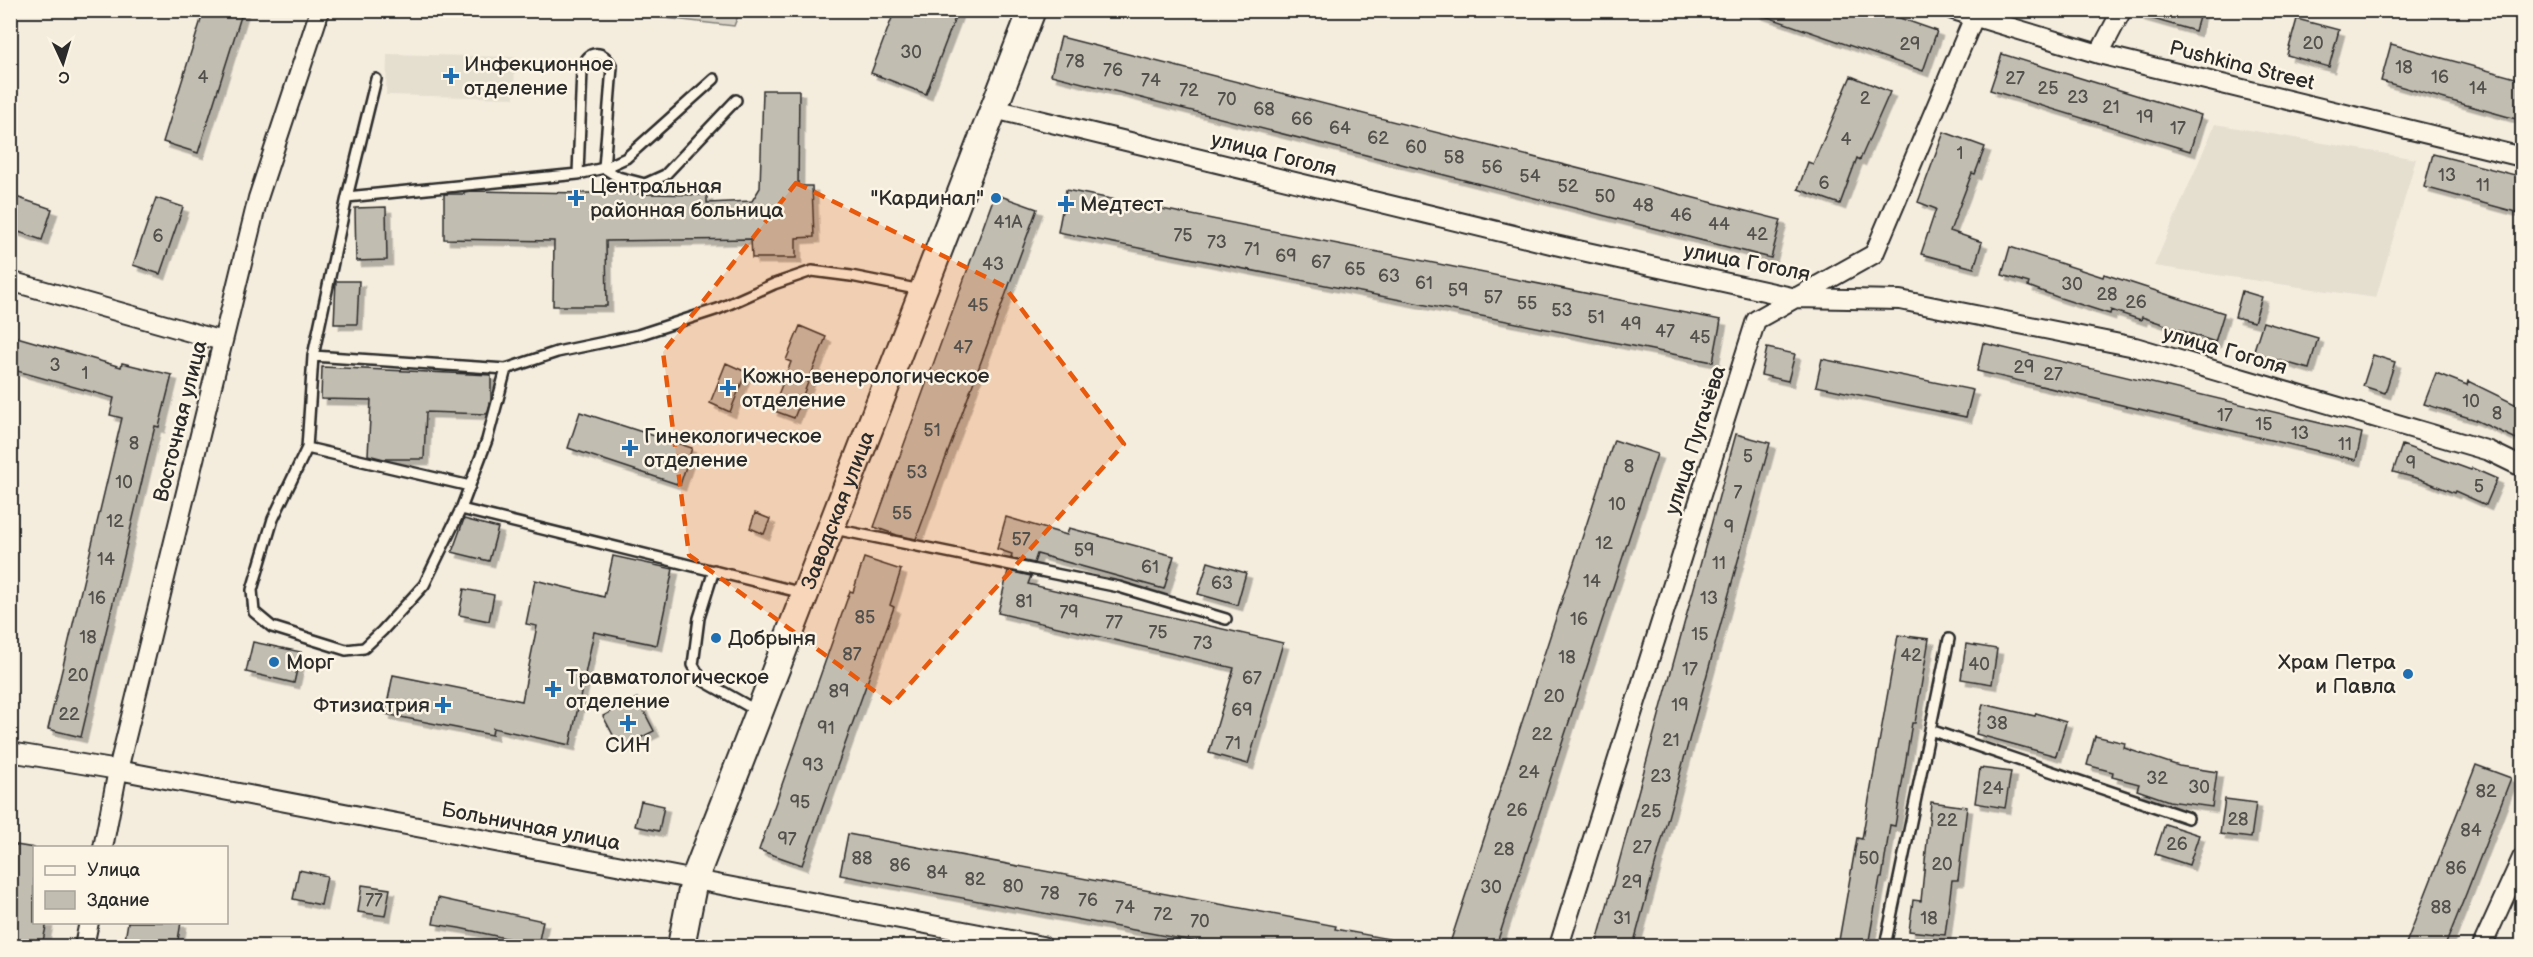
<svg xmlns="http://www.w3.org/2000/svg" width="2533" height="957" font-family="'Balsamiq Sans',sans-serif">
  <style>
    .built { fill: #e5dfd0 }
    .green { fill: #d6d1c4; stroke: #807e78; stroke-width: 1.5 }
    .building { fill: #c2bdb1; stroke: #2b2b2b; stroke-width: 1.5; filter: url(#shadow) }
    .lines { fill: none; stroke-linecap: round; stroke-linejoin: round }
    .lane-casing { stroke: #2b2b2b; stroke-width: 14 }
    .street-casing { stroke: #2b2b2b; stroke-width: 22 }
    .secondary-casing { stroke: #2b2b2b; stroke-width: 30 }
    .lane { stroke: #fcf5e5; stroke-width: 9 }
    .street { stroke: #fcf5e5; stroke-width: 18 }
    .secondary { stroke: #fcf5e5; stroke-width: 26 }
    .marked { fill: #e8590c; fill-opacity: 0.2; stroke: #e8590c; stroke-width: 4.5; stroke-dasharray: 12 8; stroke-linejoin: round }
    .poi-dot { fill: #1f6fb2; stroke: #fcf5e5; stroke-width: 2 }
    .labels { text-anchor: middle; stroke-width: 5; stroke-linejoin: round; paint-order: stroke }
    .number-label { font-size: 18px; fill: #51504c }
    .poi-label { font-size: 21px; fill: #2b2b2b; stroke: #fcf5e5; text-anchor: start }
    .street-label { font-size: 21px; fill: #2b2b2b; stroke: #fcf5e5 }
  </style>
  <defs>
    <filter id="shadow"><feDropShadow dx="5.5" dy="5.5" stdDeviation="0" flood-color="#0004"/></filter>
  </defs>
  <rect width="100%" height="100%" fill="#f4edde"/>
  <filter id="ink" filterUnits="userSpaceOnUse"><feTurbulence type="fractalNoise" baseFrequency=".0167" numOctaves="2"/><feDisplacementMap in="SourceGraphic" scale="12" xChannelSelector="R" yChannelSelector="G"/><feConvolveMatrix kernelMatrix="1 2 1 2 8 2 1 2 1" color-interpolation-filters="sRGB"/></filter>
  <g filter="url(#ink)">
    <!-- built -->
    <path class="built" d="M387 54 515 57 514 98 386 95Z
      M2215 124 2416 159 2376 298 2154 266Z"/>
    <!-- green -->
    <path class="green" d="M603 11 740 10V11L734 26Z"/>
    <!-- building -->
    <path class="building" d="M204 10H243L198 153 163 142Z
      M895 10H958L926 94 871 73Z
      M1756 10H1877L1937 31 1923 71 1756 13Z
      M2139 10H2201L2195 31 2139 15Z
      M2297 19 2339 30 2329 67 2287 55Z
      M1061 37 1781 220 1771 258 1051 75Z
      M2391 44 2523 80V121L2381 81Z
      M2002 54 2201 115 2190 151 1990 90Z
      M1851 76 1890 92 1860 160 1857 158 1840 204 1798 189 1808 162 1813 164Z
      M763 90H799L798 186H812L814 237 796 238V258H752L751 239 606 241 607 306H553L554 241 444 239V194H464V192L471 191 707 195V203L752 201 760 188Z
      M1944 132 1985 147 1975 174 1972 173 1950 231 1982 242 1974 268 1921 254 1936 209 1918 202Z
      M2433 154 2523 177V214L2424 187Z
      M1066 190 1721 320 1713 362 1058 232Z
      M995 194 1037 209 916 539 897 535 874 527Z
      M10 195 52 209 42 240 10 229Z
      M156 198 183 207 160 274 133 265Z
      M386 207 387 260 356 261 355 208Z
      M2010 247 2103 277 2104 274 2224 313 2215 342 2142 317 2141 320 2111 310 2110 314 2057 297 2028 286 2029 283 2002 275Z
      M336 281H359L357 324H334Z
      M2242 291 2262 297 2254 322 2235 317Z
      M2263 322 2318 338 2309 369 2253 353Z
      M800 326 826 337 794 418 772 410 791 362 786 360Z
      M10 335 121 367 122 363 172 375 159 427 155 426 81 737 48 729 122 418 110 415 114 398 10 369Z
      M1983 343 2362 433 2356 460 1977 371Z
      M1767 348 1795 354 1788 381 1761 375Z
      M2373 355 2395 362 2385 393 2363 386Z
      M1822 359 1973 390 1966 417 1816 386Z
      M726 363 746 372 730 412 710 403Z
      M322 367 491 375V400L487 414 426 412 424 459H384L368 455 371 400 321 399Z
      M2436 373 2467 385 2468 381 2523 408V442L2473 419 2424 404Z
      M580 412 692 448 680 485 568 448Z
      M1736 434 1770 443 1712 656 1633 946H1596Z
      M1614 440 1657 454 1644 492 1496 946H1449Z
      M2402 445 2471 470 2472 468 2497 479 2486 505 2455 491 2454 493 2420 479 2393 472Z
      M755 513 770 519 764 534 750 528Z
      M1006 517 1067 535 1069 528 1174 556 1164 589 1037 554 1034 563 1011 558 1012 554 997 549Z
      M464 519 498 528 489 561 452 552Z
      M613 556 673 569 657 645 594 632 570 745 493 728 492 735 385 714 393 675 522 701 537 626 526 624 535 580 604 597Z
      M864 558 901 570 890 605 894 607 802 865 759 850 850 591 853 592Z
      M1208 562 1246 573 1237 605 1198 594Z
      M1008 571 1031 576 1028 584 1283 643 1248 764 1209 753 1234 668 998 613Z
      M464 589 494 595 489 621 459 615Z
      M1898 635 1929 639 1915 723H1912L1895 826 1890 825 1882 878H1880L1868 946H1838L1857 838 1862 839Z
      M253 642 301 652 294 683 246 672Z
      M1966 644 1997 649 1992 684 1961 679Z
      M637 698 654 731 620 748 603 716Z
      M1983 704 2035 716 2036 713 2066 722 2056 756 1976 734Z
      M2095 736 2125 743 2124 748 2179 766 2217 772 2212 807 2169 801 2137 790 2139 784 2112 777 2113 772 2087 765Z
      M2476 765 2511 778 2466 894 2445 946H2405Z
      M1980 768 2011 772 2005 808 1975 803Z
      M2225 799 2256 803 2251 838 2220 834Z
      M641 801 664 806 659 831 635 826Z
      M1931 802 1967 807 1958 880H1952L1945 935 1909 931 1913 900 1921 901Z
      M2165 824 2199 835 2189 865 2155 854Z
      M848 834 1336 926 1335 929 1389 939V946H1219L840 875Z
      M10 844 34 848V922H47L42 946H10Z
      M299 870 327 876 321 905 293 899Z
      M362 885 390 889 385 916 358 912Z
      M438 898 543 921 538 945 459 928 433 924Z
      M128 922H181L177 946H124Z"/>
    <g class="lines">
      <defs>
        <path id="lane" d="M578 174 582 69C588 49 603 49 612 67L604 168 618 177 645 184 665 175 736 100
          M347 197 376 79
          M313 356 506 369
          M307 448 470 486
          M461 509 424 585 382 631 364 648 346 650 272 627 254 612 252 590 273 519 307 448 313 356 347 197 578 174 604 168 626 158 714 79
          M834 529 1119 587 1226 619
          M714 570 699 618 693 665 702 680 757 711
          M803 593 461 509 487 440 506 369 557 352 638 335 718 309 774 284 812 271 851 276 921 290
          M1930 730 2188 818
          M1885 946 1949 639"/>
        <path id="street" d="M1953 10 2099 54 2522 157
          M2099 54 2122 10
          M994 109 1555 245 1796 298 1900 300 2135 347 2489 451 2522 467
          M10 281 222 341
          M10 752 118 770 1042 946
          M103 848 118 770 258 198 320 10
          M84 946 89 922
          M1559 946 1756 320 1874 254 1977 10
          M2482 946 2522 858"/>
        <g id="secondary">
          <path id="s1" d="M681 946 694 880 1032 10"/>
        </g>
      </defs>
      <!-- lane casing -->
      <use href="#lane" class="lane-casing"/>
      <!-- street casing -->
      <use href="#street" class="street-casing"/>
      <!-- secondary casing -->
      <use href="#secondary" class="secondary-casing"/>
      <!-- lane -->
      <use href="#lane" class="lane"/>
      <!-- street -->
      <use href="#street" class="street"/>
      <!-- secondary -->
      <use href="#secondary" class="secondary"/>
    </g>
  </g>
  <!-- marked area -->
  <path class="marked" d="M796 183 1004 286 1124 444 892 704 689 555 663 352Z"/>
  <!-- markers -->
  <g class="poi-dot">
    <path d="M448 67h6v6h6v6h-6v6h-6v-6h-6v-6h6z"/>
    <path d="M573 189h6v6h6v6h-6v6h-6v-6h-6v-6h6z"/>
    <circle cx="996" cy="198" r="6"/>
    <path d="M1063 195h6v6h6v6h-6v6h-6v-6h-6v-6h6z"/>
    <path d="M725 379h6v6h6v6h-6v6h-6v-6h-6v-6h6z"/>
    <path d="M627 439h6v6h6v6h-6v6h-6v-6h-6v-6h6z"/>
    <circle cx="716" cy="638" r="6"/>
    <circle cx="274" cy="662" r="6"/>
    <circle cx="2408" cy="674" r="6"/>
    <path d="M550 680h6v6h6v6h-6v6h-6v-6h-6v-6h6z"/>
    <path d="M440 696h6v6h6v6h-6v6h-6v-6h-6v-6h6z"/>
    <path d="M625 714h6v6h6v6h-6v6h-6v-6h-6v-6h6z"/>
  </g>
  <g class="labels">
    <!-- number labels -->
    <g class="number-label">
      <text x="2313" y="49">20</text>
      <text x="1910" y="50">29</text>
      <text x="911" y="58">30</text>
      <text x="1075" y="67">78</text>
      <text x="2404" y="73">18</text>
      <text x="1113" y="76">76</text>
      <text x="203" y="83">4</text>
      <text x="2440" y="83">16</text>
      <text x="2015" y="84">27</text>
      <text x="1151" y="86">74</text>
      <text x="2048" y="94">25</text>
      <text x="2478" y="94">14</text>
      <text x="1189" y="96">72</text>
      <text x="2078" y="103">23</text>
      <text x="1865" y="104">2</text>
      <text x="1227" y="105">70</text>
      <text x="2111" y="113">21</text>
      <text x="1264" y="115">68</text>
      <text x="2145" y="123">19</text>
      <text x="1302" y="125">66</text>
      <text x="1340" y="134">64</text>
      <text x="2178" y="134">17</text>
      <text x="1378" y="144">62</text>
      <text x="1846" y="145">4</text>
      <text x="1416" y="153">60</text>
      <text x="1960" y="159">1</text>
      <text x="1454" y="163">58</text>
      <text x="1492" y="173">56</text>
      <text x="2447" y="181">13</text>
      <text x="1530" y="182">54</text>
      <text x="1824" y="189">6</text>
      <text x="2483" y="191">11</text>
      <text x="1568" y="192">52</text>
      <text x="1605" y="202">50</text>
      <text x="1643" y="211">48</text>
      <text x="1681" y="221">46</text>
      <text x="1008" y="228">41А</text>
      <text x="1719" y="230">44</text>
      <text x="1757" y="240">42</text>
      <text x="1183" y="241">75</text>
      <text x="158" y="242">6</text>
      <text x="1217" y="248">73</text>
      <text x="1252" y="255">71</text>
      <text x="1286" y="262">69</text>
      <text x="1321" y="268">67</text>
      <text x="993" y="270">43</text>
      <text x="1355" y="275">65</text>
      <text x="1389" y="282">63</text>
      <text x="1424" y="289">61</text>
      <text x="2072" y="290">30</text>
      <text x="1458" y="296">59</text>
      <text x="2107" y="300">28</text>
      <text x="1493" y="303">57</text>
      <text x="2136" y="308">26</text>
      <text x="1527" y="309">55</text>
      <text x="978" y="311">45</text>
      <text x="1562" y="316">53</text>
      <text x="1596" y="323">51</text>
      <text x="1631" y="330">49</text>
      <text x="1665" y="337">47</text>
      <text x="1700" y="343">45</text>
      <text x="963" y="353">47</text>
      <text x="55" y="371">3</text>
      <text x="2024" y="373">29</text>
      <text x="85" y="379">1</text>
      <text x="2053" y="380">27</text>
      <text x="2471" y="407">10</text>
      <text x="2497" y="419">8</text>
      <text x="2225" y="421">17</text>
      <text x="2264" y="430">15</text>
      <text x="932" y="436">51</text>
      <text x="2300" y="439">13</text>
      <text x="134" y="449">8</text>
      <text x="2345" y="450">11</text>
      <text x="1748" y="462">5</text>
      <text x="2411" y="469">9</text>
      <text x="1629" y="472">8</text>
      <text x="917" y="478">53</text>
      <text x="124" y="488">10</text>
      <text x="2479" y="492">5</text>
      <text x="1738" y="498">7</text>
      <text x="1617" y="510">10</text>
      <text x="902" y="519">55</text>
      <text x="115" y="527">12</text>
      <text x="1729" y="533">9</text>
      <text x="1021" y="545">57</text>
      <text x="1604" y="549">12</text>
      <text x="1084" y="556">59</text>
      <text x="106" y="565">14</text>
      <text x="1719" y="569">11</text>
      <text x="1150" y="573">61</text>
      <text x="1592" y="587">14</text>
      <text x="1222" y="589">63</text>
      <text x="97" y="604">16</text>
      <text x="1709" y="604">13</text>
      <text x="1024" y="607">81</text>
      <text x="1069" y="618">79</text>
      <text x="865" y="623">85</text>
      <text x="1579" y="625">16</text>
      <text x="1114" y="628">77</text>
      <text x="1158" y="638">75</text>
      <text x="1700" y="640">15</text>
      <text x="88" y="643">18</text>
      <text x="1203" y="649">73</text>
      <text x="852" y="660">87</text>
      <text x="1911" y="661">42</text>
      <text x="1567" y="663">18</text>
      <text x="1979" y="670">40</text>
      <text x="1690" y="675">17</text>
      <text x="78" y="681">20</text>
      <text x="1252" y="684">67</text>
      <text x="839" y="697">89</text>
      <text x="1554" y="702">20</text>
      <text x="1680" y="711">19</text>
      <text x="1242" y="716">69</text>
      <text x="69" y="720">22</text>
      <text x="1997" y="729">38</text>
      <text x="826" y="734">91</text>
      <text x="1542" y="740">22</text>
      <text x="1671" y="746">21</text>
      <text x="1233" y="749">71</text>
      <text x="813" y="771">93</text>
      <text x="1529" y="778">24</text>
      <text x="1661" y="782">23</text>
      <text x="2157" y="784">32</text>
      <text x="2199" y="793">30</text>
      <text x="1993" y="794">24</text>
      <text x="2486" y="797">82</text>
      <text x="800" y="808">95</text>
      <text x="1517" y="816">26</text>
      <text x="1651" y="817">25</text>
      <text x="2238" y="825">28</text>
      <text x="1947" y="826">22</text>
      <text x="2471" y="836">84</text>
      <text x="787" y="845">97</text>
      <text x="2177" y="850">26</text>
      <text x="1642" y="853">27</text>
      <text x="1504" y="855">28</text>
      <text x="862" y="864">88</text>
      <text x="1869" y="864">50</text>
      <text x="1942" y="870">20</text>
      <text x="900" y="871">86</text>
      <text x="2456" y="874">86</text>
      <text x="937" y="878">84</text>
      <text x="975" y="885">82</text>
      <text x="1632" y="888">29</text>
      <text x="1013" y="892">80</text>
      <text x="1491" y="893">30</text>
      <text x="1050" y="899">78</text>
      <text x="374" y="906">77</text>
      <text x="1088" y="906">76</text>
      <text x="1125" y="913">74</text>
      <text x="2441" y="913">88</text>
      <text x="1163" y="920">72</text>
      <text x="1622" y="924">31</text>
      <text x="1929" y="924">18</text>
      <text x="1200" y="927">70</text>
    </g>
    <!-- poi labels -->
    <g class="poi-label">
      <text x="464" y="71">Инфекционное<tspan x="464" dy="24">отделение</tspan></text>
      <text x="590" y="193">Центральная<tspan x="590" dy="24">районная больница</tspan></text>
      <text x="984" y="205" text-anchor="end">"Кардинал"</text>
      <text x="1080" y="211">Медтест</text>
      <text x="742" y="383">Кожно-венерологическое<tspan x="742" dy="24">отделение</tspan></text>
      <text x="644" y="443">Гинекологическое<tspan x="644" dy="24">отделение</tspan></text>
      <text x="728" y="645">Добрыня</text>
      <text x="286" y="669">Морг</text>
      <text x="2396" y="669" text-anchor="end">Храм Петра<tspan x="2396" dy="24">и Павла</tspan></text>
      <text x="566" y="684">Травматологическое<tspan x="566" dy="24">отделение</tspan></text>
      <text x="430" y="712" text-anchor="end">Фтизиатрия</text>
      <text x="628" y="752" text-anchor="middle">СИН</text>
    </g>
    <!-- street labels -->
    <g class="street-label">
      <text transform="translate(2242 65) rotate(14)" y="7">Pushkina Street</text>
      <text transform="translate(1274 154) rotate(14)" y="7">улица Гоголя</text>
      <text transform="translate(1747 262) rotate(11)" y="7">улица Гоголя</text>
      <text transform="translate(2225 350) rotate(16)" y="7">улица Гоголя</text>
      <text transform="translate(180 421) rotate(-76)" y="7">Восточная улица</text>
      <text transform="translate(1695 440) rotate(-72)" y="7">улица Пугачёва</text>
      <text dy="7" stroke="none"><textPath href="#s1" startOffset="464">Заводская улица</textPath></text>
      <text transform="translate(531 826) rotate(11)" y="7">Больничная улица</text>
    </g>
  </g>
  <!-- margin -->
  <rect width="2533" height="957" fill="none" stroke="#fcf5e5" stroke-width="36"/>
  <rect x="18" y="18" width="2497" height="921" fill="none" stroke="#2b2b2b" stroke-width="2" filter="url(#ink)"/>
  <!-- legend -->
  <rect x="33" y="846" width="195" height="78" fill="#fcf5e5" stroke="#a8a49b" stroke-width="1.5"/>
  <rect x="45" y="866" width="30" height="9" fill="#fcf5e5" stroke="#a8a49b" stroke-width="1.5"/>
  <text x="87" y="876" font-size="18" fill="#2b2b2b">Улица</text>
  <rect x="45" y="891" width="30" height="18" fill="#c2bdb1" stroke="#a8a49b" stroke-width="1.5"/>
  <text x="87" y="906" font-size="18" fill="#2b2b2b">Здание</text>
  <!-- north arrow -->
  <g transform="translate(63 63) rotate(176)" stroke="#fcf5e5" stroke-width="4.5" paint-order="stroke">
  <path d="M0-4.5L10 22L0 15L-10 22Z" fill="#2b2b2b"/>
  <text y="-9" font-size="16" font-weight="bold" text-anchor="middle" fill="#2b2b2b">С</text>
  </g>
</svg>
